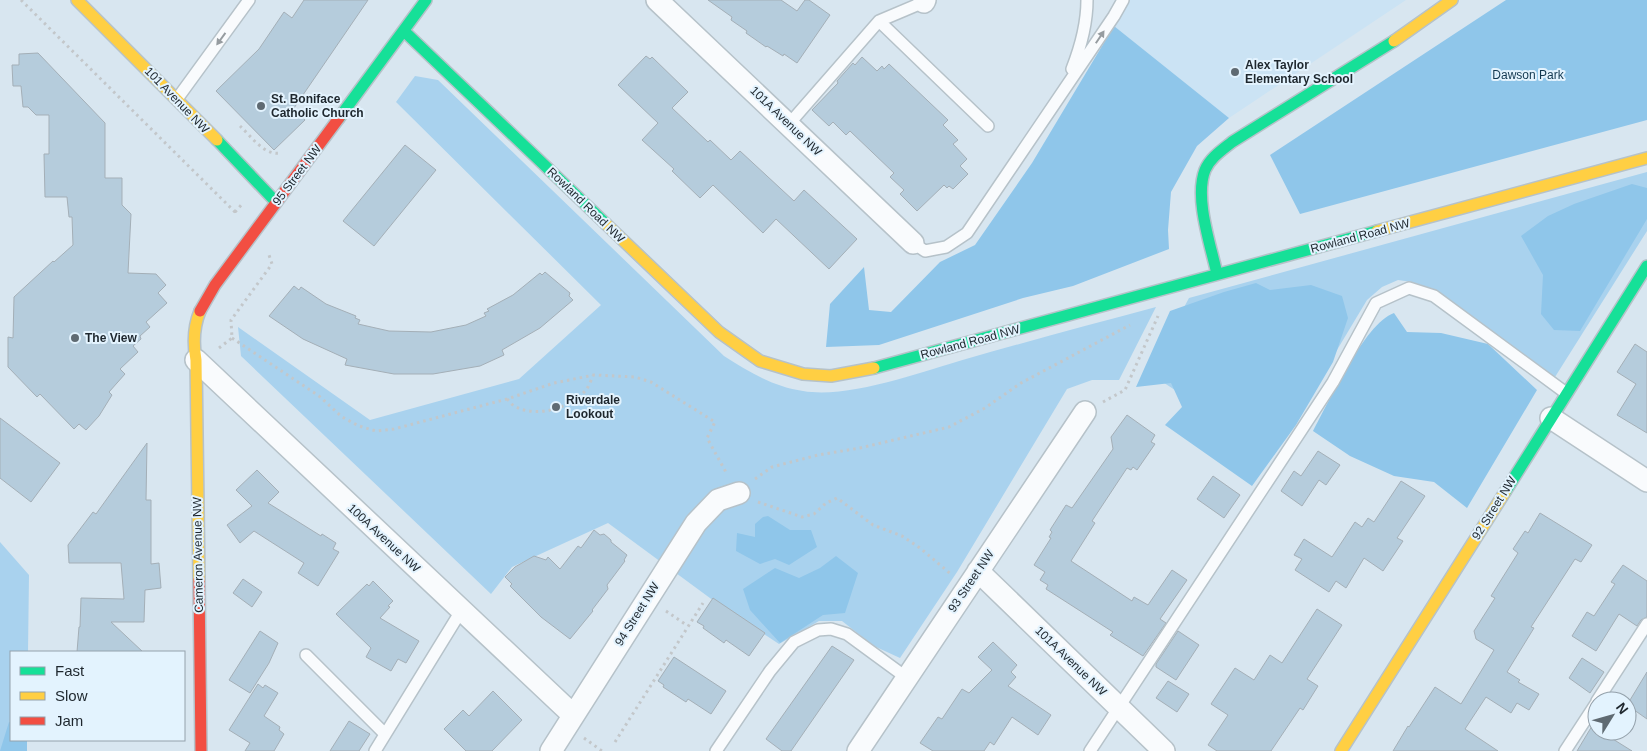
<svg xmlns="http://www.w3.org/2000/svg" width="1647" height="751" font-family="Helvetica,sans-serif">
  <style>
    .built { fill: #cbe3f4 }
    .green { fill: #a9d2ee }
    .forest { fill: #8fc6ea }
    .building { fill: #b5ccdc; stroke: #a4afb7 }
    .lines { fill: none; stroke-linecap: round; stroke-linejoin: round }
    .lane-casing { stroke: #b6c2c9; stroke-width: 14 }
    .street-casing { stroke: #b6c2c9; stroke-width: 24 }
    .fast-casing { stroke: #b6c2c9; stroke-width: 14 }
    .slow-casing { stroke: #b6c2c9; stroke-width: 14 }
    .jam-casing { stroke: #b6c2c9; stroke-width: 14 }
    .path { stroke: #c3c7ca; stroke-width: 3; stroke-dasharray: 2.5 4; stroke-linecap: butt }
    .lane { stroke: #f9fbfd; stroke-width: 11 }
    .street { stroke: #f9fbfd; stroke-width: 21 }
    .fast { stroke: #16e098; stroke-width: 11 }
    .slow { stroke: #ffcf43; stroke-width: 11 }
    .jam { stroke: #f24e42; stroke-width: 11 }
    .oneway { fill: #969ca0 }
    .poi-dot { fill: #5f6a72; stroke: #e3f3fe; stroke-width: 2 }
    .labels { text-anchor: middle; stroke-width: 4; stroke-linejoin: round; paint-order: stroke }
    .poi-label { font-size: 12px; font-weight: bold; fill: #1e272e; stroke: #e3f3fe; text-anchor: start }
    .park-label { font-size: 12px; fill: #123850; stroke: #e3f3fe }
    .street-label { font-size: 12px; fill: #1e272e; stroke: #e3f3fe }
  </style>
  <rect width="100%" height="100%" fill="#d8e6f0"/>
  <!-- built -->
  <path class="built" d="M1130 0H1406L1229 118 1114 26Z"/>
  <!-- green -->
  <path class="green" d="M415 76 438 80 724 356C749 372 774 387 803 391 849 399 921 372 966 359 1029 341 1092 324 1156 307L1119 380H1092L1067 389 957 572 900 658 874 646 842 621H819L779 644 714 601 608 523 512 567 491 594 241 356 238 327 370 420 519 379 601 305 396 102Z
    M1647 172V231L1555 377 1436 290 1412 282 1398 280 1382 287 1367 300 1274 455 1149 373 1189 298Z
    M0 542 29 575 28 652H11V740H27V751H0Z"/>
  <!-- forest -->
  <path class="forest" d="M1506 0H1647V120L1300 214 1270 155Z
    M1114 26 1229 118 1197 146 1171 192 1168 230 1169 249 1073 286 1023 298 879 345 826 347 830 304 864 267 869 310 891 312 940 262 975 245 1032 163Z
    M1632 184 1647 188V219L1580 331 1554 330 1541 314 1543 275 1521 236 1548 216 1574 204Z
    M1256 283 1270 290 1311 285 1342 296 1348 318 1333 362 1296 425 1252 486 1165 425 1182 407 1171 383 1136 387 1170 311 1224 292Z
    M1394 313 1407 332 1441 333 1488 344 1537 390 1467 508 1434 482 1394 476 1350 456 1313 431C1329 402 1364 324 1394 313Z
    M768 516 790 530H811L817 547 789 565 775 559 760 564 736 551 737 533 755 537V524L763 517Z
    M836 556 858 573 845 613 823 615 780 643 750 610 743 589 775 568 799 578 820 568Z
    M9 722 11 723V740H27V751H0Z"/>
  <!-- building -->
  <path class="building" d="M304 0H368L294 108 305 120 274 150 216 91 259 49 284 12 292 18Z
    M708 0H781L797 11 805 0H809L830 15 797 63 784 54 783 56 767 46 766 47 746 33 747 31 731 20 732 17Z
    M38 53 105 123V178H122V205L131 214 128 273 156 274 166 285 158 293 167 303 146 322 150 327 140 336 141 339 133 346 138 352 120 369 125 374 109 392 112 395 99 416 86 430 79 424 74 429 40 394 37 397 8 367V337L13 338 14 297 53 261 54 262 73 245 72 217H69L67 197H45L44 154H49V115H36L28 107H23L21 86H13L12 65H19V54Z
    M646 56 650 59 652 57 688 92 672 108 708 142 710 140 731 160 740 151 794 201 804 190 857 239 829 269 776 219 763 233 713 185 700 198 672 171 674 169 642 140 658 123 618 85Z
    M862 57 877 71 882 66 884 69 889 64 948 120 943 125 958 140 953 144 967 159 960 166 968 174 953 189 949 186 947 188 944 185 917 211 900 194 904 190 890 177 894 173 850 131 846 135 833 122 829 126 812 110 838 83 837 81 853 63 855 65Z
    M405 145 436 170 374 246 343 221Z
    M545 272 570 293 569 296 573 300 540 328 502 350 504 355 480 366 433 374H394L345 365 347 359 303 339 269 316 294 286 299 290 301 287 326 304 356 316 355 318 360 320 358 324 389 331 431 332 466 325 486 316 484 313 489 311 487 309 513 295 540 273 542 275Z
    M1635 344 1647 352V433L1617 415 1636 384 1617 372Z
    M1127 415 1155 435 1151 442 1155 444 1137 470 1133 467 1131 470 1127 468 1092 521 1095 523 1071 561 1132 601 1134 597 1148 605 1172 570 1187 580 1160 619 1166 623 1143 656 1110 635 1113 632 1046 589 1048 585 1040 580 1045 572 1034 565 1051 538 1049 537 1052 532 1050 530 1066 505 1072 508 1113 449 1111 437Z
    M0 418 60 463 31 502 0 478Z
    M147 443 146 500H151V564L159 563 161 588 145 590 144 622H111L143 652H77L79 627H80L81 598 124 599 121 563H69L68 545 93 512 96 514Z
    M1318 451 1340 465 1326 485 1319 480 1302 506 1281 491 1294 471 1301 476Z
    M257 470 279 492 268 503 321 536 322 534 336 543 333 549 339 552 318 586 298 573 304 563 254 531 240 543 227 525 252 506 236 490Z
    M1213 476 1240 495 1224 518 1197 499Z
    M1401 481 1425 496 1397 538 1403 541 1383 571 1364 558 1346 588 1336 581 1329 592 1295 570 1302 559 1294 555 1304 539 1332 557 1355 522 1362 527 1368 518 1374 522Z
    M1540 513 1592 545 1581 562 1575 559 1531 627 1534 628 1507 672 1520 680 1518 682 1539 694 1529 710 1517 703 1511 713 1486 697 1465 729 1498 751H1393L1408 726 1409 727 1435 687 1461 704 1494 650 1476 639 1474 631 1495 598 1491 596 1518 553 1513 549 1525 531 1528 533Z
    M594 530 600 535 604 534 611 540V542L627 555 624 560 625 561 607 585 608 589 592 610 593 611 570 639 541 617 510 586 512 584 505 577 515 567 534 556 546 560 548 557 560 569 578 546 581 548Z
    M1623 565 1647 581V617L1641 620 1637 626 1619 614 1596 651 1572 636 1587 612 1594 616 1615 584 1611 582Z
    M243 579 262 592 252 607 233 593Z
    M373 581 393 601 388 606 390 607 380 618 419 641 406 663 398 659 391 671 366 657 371 648 336 614 367 584 369 586Z
    M713 598 765 633 749 656 726 640 724 643 703 628 704 626 697 622Z
    M1317 609 1342 625 1307 679 1318 686 1303 710 1300 708 1271 751H1217L1208 745 1228 715 1211 704 1235 668 1254 680 1270 655 1282 663Z
    M260 631 278 643 269 663 250 693 229 680Z
    M1178 631 1199 645 1176 680 1156 667V664Z
    M993 642 1017 665 1011 672 1016 677 1008 686 1051 715 1038 735 1012 717 994 745 990 742 984 751H933L920 743 938 717 942 719 962 689 969 693 992 670 978 657Z
    M832 646 854 660 791 751H782L766 739Z
    M674 657 726 691 711 714 688 699 686 702 663 687 664 685 658 681Z
    M1582 658 1604 672 1590 693 1569 678Z
    M1647 672V719L1627 705Z
    M1168 681 1189 694 1177 712 1156 698Z
    M258 684 263 688 265 685 278 693 264 716 280 727 279 730 284 734 274 751H245L250 743 229 730Z
    M493 691 522 720 492 751H466L444 729 463 710 469 716Z
    M349 721 370 734 359 751H330Z
    M1592 726 1597 731H1600L1632 751H1577Z"/>
  <g class="lines">
    <defs>
      <path id="lane" d="M879 21 924 2
        M1072 69C1081 46 1087 25 1087 0
        M177 99 249 0
        M789 124 879 21 988 126
        M913 243 925 251 946 247 967 233 1114 16 1123 0
        M306 655 385 734
        M1597 701 1647 624
        M375 751 461 611
        M716 751 770 671 794 642 818 630 831 629 847 634 907 678
        M1090 751 1333 382 1376 303 1409 288 1434 296 1566 393
        M1565 751 1597 702"/>
      <path id="street" d="M657 0 913 243
        M924 2 925 0
        M196 360 573 715
        M1551 418 1647 481
        M978 571 1164 751
        M551 751 696 523 718 500 739 493
        M858 751 1085 412"/>
      <path id="fast" d="M404 31 606 224
        M339 118 426 0
        M217 140 276 202
        M1217 274C1211 246 1194 198 1205 170 1210 158 1222 150 1232 142L1394 41
        M874 368 1377 231
        M1505 492 1647 266"/>
      <path id="slow" d="M77 0 217 140
        M1394 41 1452 0
        M606 224 719 332 760 361 803 374 831 376 874 368
        M1377 231 1647 158
        M199 580 196 360C193 343 193 328 200 311
        M1341 751 1505 492"/>
      <path id="jam" d="M200 311 215 285 339 118
        M199 580 201 751"/>
    </defs>
    <!-- lane casing -->
    <use href="#lane" class="lane-casing"/>
    <!-- street casing -->
    <use href="#street" class="street-casing"/>
    <!-- fast casing -->
    <use href="#fast" class="fast-casing"/>
    <!-- slow casing -->
    <use href="#slow" class="slow-casing"/>
    <!-- jam casing -->
    <use href="#jam" class="jam-casing"/>
    <!-- path -->
    <path class="path" d="M21 0 237 214
      M240 126C251 136 264 156 281 153
      M235 212 243 203
      M232 338 319 396 342 417 359 426 376 431 394 429 507 399 554 383 594 375 635 377 651 382 715 422 707 438 727 474
      M219 348 232 338 231 320 272 264 269 255
      M507 399C510 402 513 406 516 407 537 418 571 408 586 390 589 386 591 380 593 376
      M1103 402 1125 390 1158 316
      M755 479 772 467 818 455 860 448 949 427 985 408 1021 383 1130 325
      M758 502 802 517 814 514 826 503 837 498 873 525 902 536 920 548 952 575
      M666 611 688 626
      M584 738 602 751
      M615 742 703 603"/>
    <!-- lane -->
    <use href="#lane" class="lane"/>
    <!-- street -->
    <use href="#street" class="street"/>
    <!-- fast -->
    <use href="#fast" class="fast"/>
    <!-- slow -->
    <use href="#slow" class="slow"/>
    <!-- jam -->
    <use href="#jam" class="jam"/>
  </g>
  <!-- one-way arrows -->
  <defs><path id="oneway-solid" d="M-6-.8H1V-3.2L6.5 0L1 3.2V.8H-6Z" transform="scale(1.25)"/></defs>
  <g class="oneway">
    <use href="#oneway-solid" transform="translate(1100 37) rotate(-56)"/>
    <use href="#oneway-solid" transform="translate(221 39) rotate(126)"/>
  </g>
  <!-- markers -->
  <g class="poi-dot">
    <circle cx="1235" cy="72" r="5"/>
    <circle cx="261" cy="106" r="5"/>
    <circle cx="75" cy="338" r="5"/>
    <circle cx="556" cy="407" r="5"/>
  </g>
  <g class="labels">
    <!-- poi labels -->
    <g class="poi-label">
      <text x="1245" y="69">Alex Taylor<tspan x="1245" dy="14">Elementary School</tspan></text>
      <text x="271" y="103">St. Boniface<tspan x="271" dy="14">Catholic Church</tspan></text>
      <text x="85" y="342">The View</text>
      <text x="566" y="404">Riverdale<tspan x="566" dy="14">Lookout</tspan></text>
    </g>
    <!-- park labels -->
    <g class="park-label">
      <text x="1528" y="79">Dawson Park</text>
    </g>
    <!-- street labels -->
    <g class="street-label">
      <text transform="translate(177 100) rotate(46)" y="4">101 Avenue NW</text>
      <text transform="translate(786 121) rotate(44)" y="4">101A Avenue NW</text>
      <text transform="translate(297 175) rotate(-53)" y="4">95 Street NW</text>
      <text transform="translate(586 205) rotate(44)" y="4">Rowland Road NW</text>
      <text transform="translate(1360 236) rotate(-15)" y="4">Rowland Road NW</text>
      <text transform="translate(970 342) rotate(-15)" y="4">Rowland Road NW</text>
      <text transform="translate(1494 508) rotate(-58)" y="4">92 Street NW</text>
      <text transform="translate(384 538) rotate(43)" y="4">100A Avenue NW</text>
      <text transform="translate(198 555) rotate(-91)" y="4">Cameron Avenue NW</text>
      <text transform="translate(971 581) rotate(-56)" y="4">93 Street NW</text>
      <text transform="translate(637 614) rotate(-58)" y="4">94 Street NW</text>
      <text transform="translate(1071 661) rotate(44)" y="4">101A Avenue NW</text>
    </g>
  </g>
  <!-- legend -->
  <rect x="10" y="651" width="175" height="90" fill="#e3f3fe" stroke="#94a1ab"/>
  <rect x="20" y="667" width="25" height="8" fill="#16e098" stroke="#94a1ab"/>
  <text x="55" y="676" font-size="15" fill="#1e272e">Fast</text>
  <rect x="20" y="692" width="25" height="8" fill="#ffcf43" stroke="#94a1ab"/>
  <text x="55" y="701" font-size="15" fill="#1e272e">Slow</text>
  <rect x="20" y="717" width="25" height="8" fill="#f24e42" stroke="#94a1ab"/>
  <text x="55" y="726" font-size="15" fill="#1e272e">Jam</text>
  <!-- north arrow -->
  <g transform="translate(1612 716) rotate(53)"><circle r="24" fill="#e3f3fe" stroke="#94a1ab"/>
  <path d="M0-4L9 19L0 12L-9 19Z" fill="#5f6a72"/>
  <text y="-8" font-size="14" font-weight="bold" text-anchor="middle" fill="#1e272e">N</text>
  </g>
</svg>
